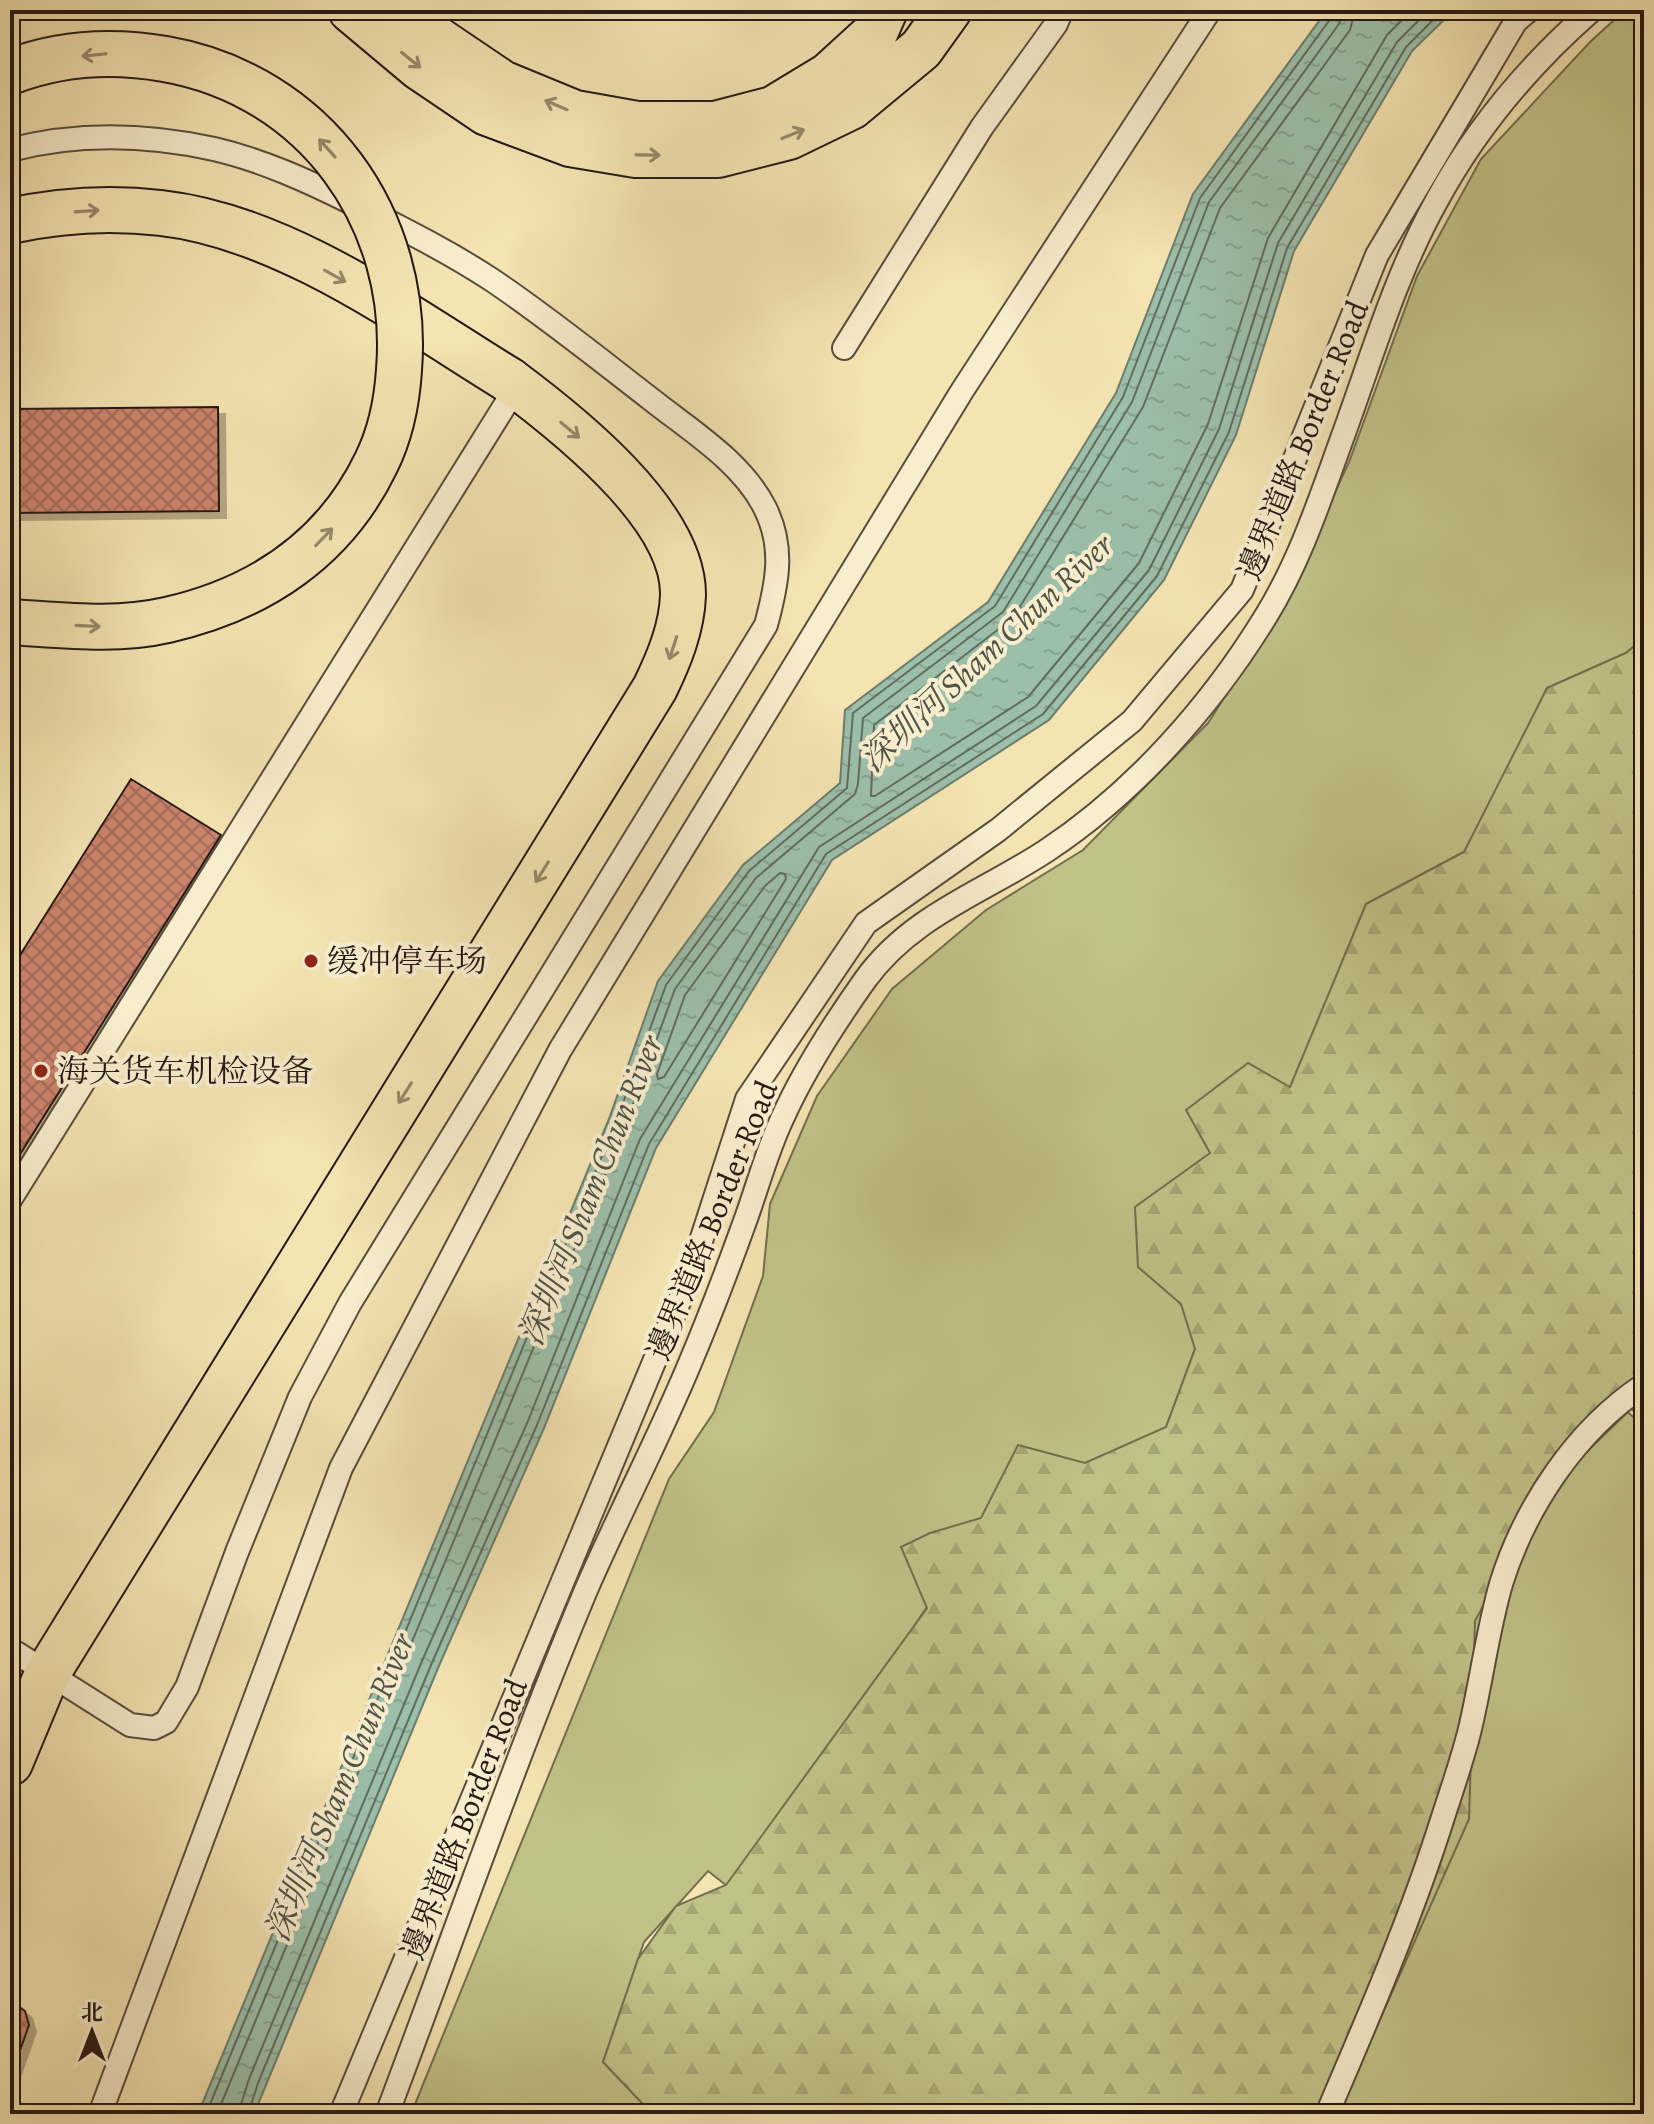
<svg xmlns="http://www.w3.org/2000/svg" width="1654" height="2124" font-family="Alegreya,'Noto Serif SC',serif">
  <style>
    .green { fill: #c1c288; stroke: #736e4e; stroke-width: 2 }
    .forest { fill: url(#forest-firs); stroke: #736e4e; stroke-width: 2 }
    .water { fill: url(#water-ripples); stroke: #6c7d6e; stroke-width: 2 }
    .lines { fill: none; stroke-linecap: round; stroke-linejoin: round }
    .shore { stroke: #606c5f; stroke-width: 2 }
    .building { fill: url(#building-cross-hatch); stroke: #251914; stroke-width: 2; filter: url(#shadow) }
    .service-casing { stroke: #594c3c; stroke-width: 26 }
    .primary-casing { stroke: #251914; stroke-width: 48 }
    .trunk-casing { stroke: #251914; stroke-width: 48 }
    .motorway-casing { stroke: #251914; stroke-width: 48 }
    .service { stroke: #f8edcd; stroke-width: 22 }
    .primary { stroke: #f4e4b2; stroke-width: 44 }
    .trunk { stroke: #f4e4b2; stroke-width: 44 }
    .motorway { stroke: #f4e4b2; stroke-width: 44 }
    .motorway-bridge-casing { stroke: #251914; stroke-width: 48; stroke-linecap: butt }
    .motorway-bridge { stroke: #f4e4b2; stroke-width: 44 }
    .oneway { stroke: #97896b }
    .poi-dot { fill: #8f2418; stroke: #f8edcd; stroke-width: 3 }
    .labels { text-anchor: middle; stroke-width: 8; stroke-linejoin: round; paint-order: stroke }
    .street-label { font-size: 32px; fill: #251914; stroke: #f8edcd }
    .poi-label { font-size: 32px; fill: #251914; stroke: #f8edcd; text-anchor: start }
    .water-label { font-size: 34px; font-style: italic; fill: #4f5348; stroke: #f8edcd }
  </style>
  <defs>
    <pattern id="forest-firs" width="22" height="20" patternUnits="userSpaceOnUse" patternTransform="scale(2)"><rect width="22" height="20" fill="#c1c288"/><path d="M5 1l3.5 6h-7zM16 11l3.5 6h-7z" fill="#a6a674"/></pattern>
    <pattern id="water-ripples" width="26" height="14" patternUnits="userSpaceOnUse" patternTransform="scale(2)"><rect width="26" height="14" fill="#9cbfaa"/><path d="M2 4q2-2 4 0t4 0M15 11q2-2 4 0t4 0" fill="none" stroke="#86a491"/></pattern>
    <pattern id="building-cross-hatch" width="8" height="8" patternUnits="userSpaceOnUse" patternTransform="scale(2)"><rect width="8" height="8" fill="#cb846c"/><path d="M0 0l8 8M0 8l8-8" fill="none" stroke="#a56b58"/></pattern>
    <filter id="shadow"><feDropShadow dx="7" dy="7" stdDeviation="0" flood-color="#0004"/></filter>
  </defs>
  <rect width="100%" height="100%" fill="#f4e4b2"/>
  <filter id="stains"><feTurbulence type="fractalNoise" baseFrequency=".0025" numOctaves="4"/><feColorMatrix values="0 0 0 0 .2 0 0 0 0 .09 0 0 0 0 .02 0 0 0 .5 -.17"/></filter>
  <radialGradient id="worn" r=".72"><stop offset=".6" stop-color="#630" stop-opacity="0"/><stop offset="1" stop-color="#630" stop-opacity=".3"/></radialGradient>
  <!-- green -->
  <path class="green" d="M1625 10H1644V638L1626 653 1547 688 1471 848 1366 904 1290 1088 1210 1153 1152 1274 1213 1338 1195 1349 1166 1427 927 1607 736 1893 708 1871 644 1942 603 2062 643 2104 646 2114H411L669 1479 714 1412 763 1276 770 1204 817 1096 892 989 986 910 1083 850 1208 723 1281 608 1349 462 1417 276 1481 159 1590 42Z
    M1572 1365 1644 1426V2114H1306L1411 1739Z"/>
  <!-- forest -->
  <path class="forest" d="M1644 638V1418L1631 1409 1543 1494 1475 1621 1469 1819 1338 2114H646L643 2104 603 2062 638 1959 676 1906 726 1885 927 1608 901 1547 930 1533 981 1518 1018 1445 1085 1463 1166 1427 1195 1349 1181 1304 1138 1267 1135 1207 1210 1153 1186 1110 1248 1063 1290 1087 1366 904 1464 852 1547 688 1626 653Z"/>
  <!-- water -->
  <path class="water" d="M1327 10H1454L1412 51 1294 251 1236 435 1164 580 1049 720 832 860 656 1148 544 1428 438 1668 254 2114H198L609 1119 658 981 743 865 840 783 845 710 988 602 1116 393 1193 194Z"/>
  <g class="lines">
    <!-- shore -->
    <path class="shore" d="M1355 10 1350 30 1220 208 1143 407 1013 618 874 725 871 796H875L1028 697 1139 563 1208 424 1268 238 1387 35 1412 10
      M780 873 785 874 786 879 664 1077 658 1079 657 1074 685 995 765 886Z
      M206 2114 616 1122 666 985 749 871 847 788 853 713 995 606 1123 397 1200 198 1331 18 1333 10
      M217 2114 625 1126 675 989 756 878 855 794 858 784 863 718 1003 612 1132 402 1209 202 1339 24 1343 10
      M238 2114 249 2079 422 1661 528 1421 640 1139 819 847 1036 706 1149 570 1219 429 1278 243 1397 42 1429 10
      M248 2114 258 2083 431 1665 537 1425 649 1144 826 854 1043 714 1157 576 1229 432 1287 248 1406 47 1443 10"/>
  </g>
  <!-- building -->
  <path class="building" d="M218 407 219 511 10 513V409Z
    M131 779 221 835 10 1170V971Z
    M10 2000 25 2011 29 2025 10 2079Z"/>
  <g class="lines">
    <defs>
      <path id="service" d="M10 150C78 132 145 134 214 149 262 160 310 182 354 204 401 228 448 251 492 280 547 317 599 359 652 400 691 431 742 462 765 508 785 548 777 584 766 625L350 1303 300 1397 237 1552 187 1687 166 1722 154 1728 130 1725 10 1649
        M844 348 982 127 1056 24 1062 10
        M10 1200 517 386
        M100 2114 341 1468 560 1050 962 391 1210 10
        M341 2114 689 1278 747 1099 866 923 998 830 1132 721 1242 590 1377 255 1516 21 1529 10
        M387 2114C453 1939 514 1762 586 1590 619 1514 658 1440 690 1363 709 1318 727 1271 744 1224 757 1189 766 1153 782 1119 802 1074 836 1021 865 980 911 916 982 893 1046 851 1134 793 1211 706 1266 616 1301 559 1321 496 1344 433 1372 356 1396 274 1436 202 1476 128 1529 65 1592 10
        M1327 2114C1369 2016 1412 1916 1444 1814 1453 1787 1462 1760 1469 1733 1481 1684 1487 1633 1501 1584 1525 1507 1576 1430 1644 1385"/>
      <path id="primary" d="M351 10 419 67 487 113 570 144 636 155H718L789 137 851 107 921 49 949 10
        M403 10 437 39 502 83 575 113 637 124H715L773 109 829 75 875 33 885 10"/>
      <path id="trunk" d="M10 1763 47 1674 655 688C669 659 682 628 683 595 684 515 568 424 509 380"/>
      <path id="motorway" d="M10 221C60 210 111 207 161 213 285 227 405 316 509 380"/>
    </defs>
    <!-- service casing -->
    <use href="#service" class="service-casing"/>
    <!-- primary casing -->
    <use href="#primary" class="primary-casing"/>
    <!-- trunk casing -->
    <use href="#trunk" class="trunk-casing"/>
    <!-- motorway casing -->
    <use href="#motorway" class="motorway-casing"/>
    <!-- service -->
    <use href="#service" class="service"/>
    <!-- primary -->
    <use href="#primary" class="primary"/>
    <!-- trunk -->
    <use href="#trunk" class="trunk"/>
    <!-- motorway -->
    <use href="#motorway" class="motorway"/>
    <defs>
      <path id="motorway-bridge" d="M10 72C59 53 113 50 165 59 315 85 411 219 399 370 397 401 390 435 376 463 334 550 259 599 167 620 115 632 62 625 10 622"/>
    </defs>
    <!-- motorway-bridge casing -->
    <use href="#motorway-bridge" class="motorway-bridge-casing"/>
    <!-- motorway-bridge -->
    <use href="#motorway-bridge" class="motorway-bridge"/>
  </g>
  <!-- one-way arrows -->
  <defs><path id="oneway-shaft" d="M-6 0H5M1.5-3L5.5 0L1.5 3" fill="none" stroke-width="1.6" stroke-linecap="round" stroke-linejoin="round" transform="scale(2)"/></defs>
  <g class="oneway">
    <use href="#oneway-shaft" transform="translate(94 55) rotate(174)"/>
    <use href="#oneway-shaft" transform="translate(411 60) rotate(39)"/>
    <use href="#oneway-shaft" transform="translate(556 105) rotate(-157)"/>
    <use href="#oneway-shaft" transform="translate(793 134) rotate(-22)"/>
    <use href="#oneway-shaft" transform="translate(327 148) rotate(-132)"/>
    <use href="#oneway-shaft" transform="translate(648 155) rotate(1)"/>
    <use href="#oneway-shaft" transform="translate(87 211) rotate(-4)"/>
    <use href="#oneway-shaft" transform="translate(335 276) rotate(29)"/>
    <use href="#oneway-shaft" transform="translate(570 430) rotate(40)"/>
    <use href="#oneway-shaft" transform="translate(324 537) rotate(-46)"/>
    <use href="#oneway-shaft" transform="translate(88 626) rotate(3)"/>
    <use href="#oneway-shaft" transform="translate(673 648) rotate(108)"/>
    <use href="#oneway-shaft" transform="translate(542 872) rotate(122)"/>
    <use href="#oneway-shaft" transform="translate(405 1093) rotate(122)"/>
  </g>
  <!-- markers -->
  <g class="poi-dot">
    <circle cx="311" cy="961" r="8"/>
    <circle cx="41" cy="1071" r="8"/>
  </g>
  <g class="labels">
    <!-- street labels -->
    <g class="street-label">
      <text transform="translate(1303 440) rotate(-68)" y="11">邊界道路 Border Road</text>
      <text transform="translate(712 1220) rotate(-68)" y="11">邊界道路 Border Road</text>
      <text transform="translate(464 1819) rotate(-69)" y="11">邊界道路 Border Road</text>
    </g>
    <!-- poi labels -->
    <g class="poi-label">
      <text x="327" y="972">缓冲停车场</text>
      <text x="57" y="1082">海关货车机检设备</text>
    </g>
    <!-- water labels -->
    <g class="water-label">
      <text transform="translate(986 652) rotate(-43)" y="12">深圳河 Sham Chun River</text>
      <text transform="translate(590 1190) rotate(-68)" y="12">深圳河 Sham Chun River</text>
      <text transform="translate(339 1787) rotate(-67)" y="12">深圳河 Sham Chun River</text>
    </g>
  </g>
  <!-- margin -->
  <rect width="1654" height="2124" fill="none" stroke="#f4e4b2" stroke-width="40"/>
  <rect x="12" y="12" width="1630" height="2100" fill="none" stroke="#251914" stroke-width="4"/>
  <rect x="20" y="20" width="1614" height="2084" fill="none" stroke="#251914" stroke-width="2"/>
  <!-- north arrow -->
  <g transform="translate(92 2032)" stroke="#f8edcd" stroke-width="6" paint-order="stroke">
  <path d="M0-6L14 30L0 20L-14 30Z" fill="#251914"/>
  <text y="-12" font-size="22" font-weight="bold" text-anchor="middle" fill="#251914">北</text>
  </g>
  <rect width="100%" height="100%" filter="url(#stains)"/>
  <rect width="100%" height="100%" fill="url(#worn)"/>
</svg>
